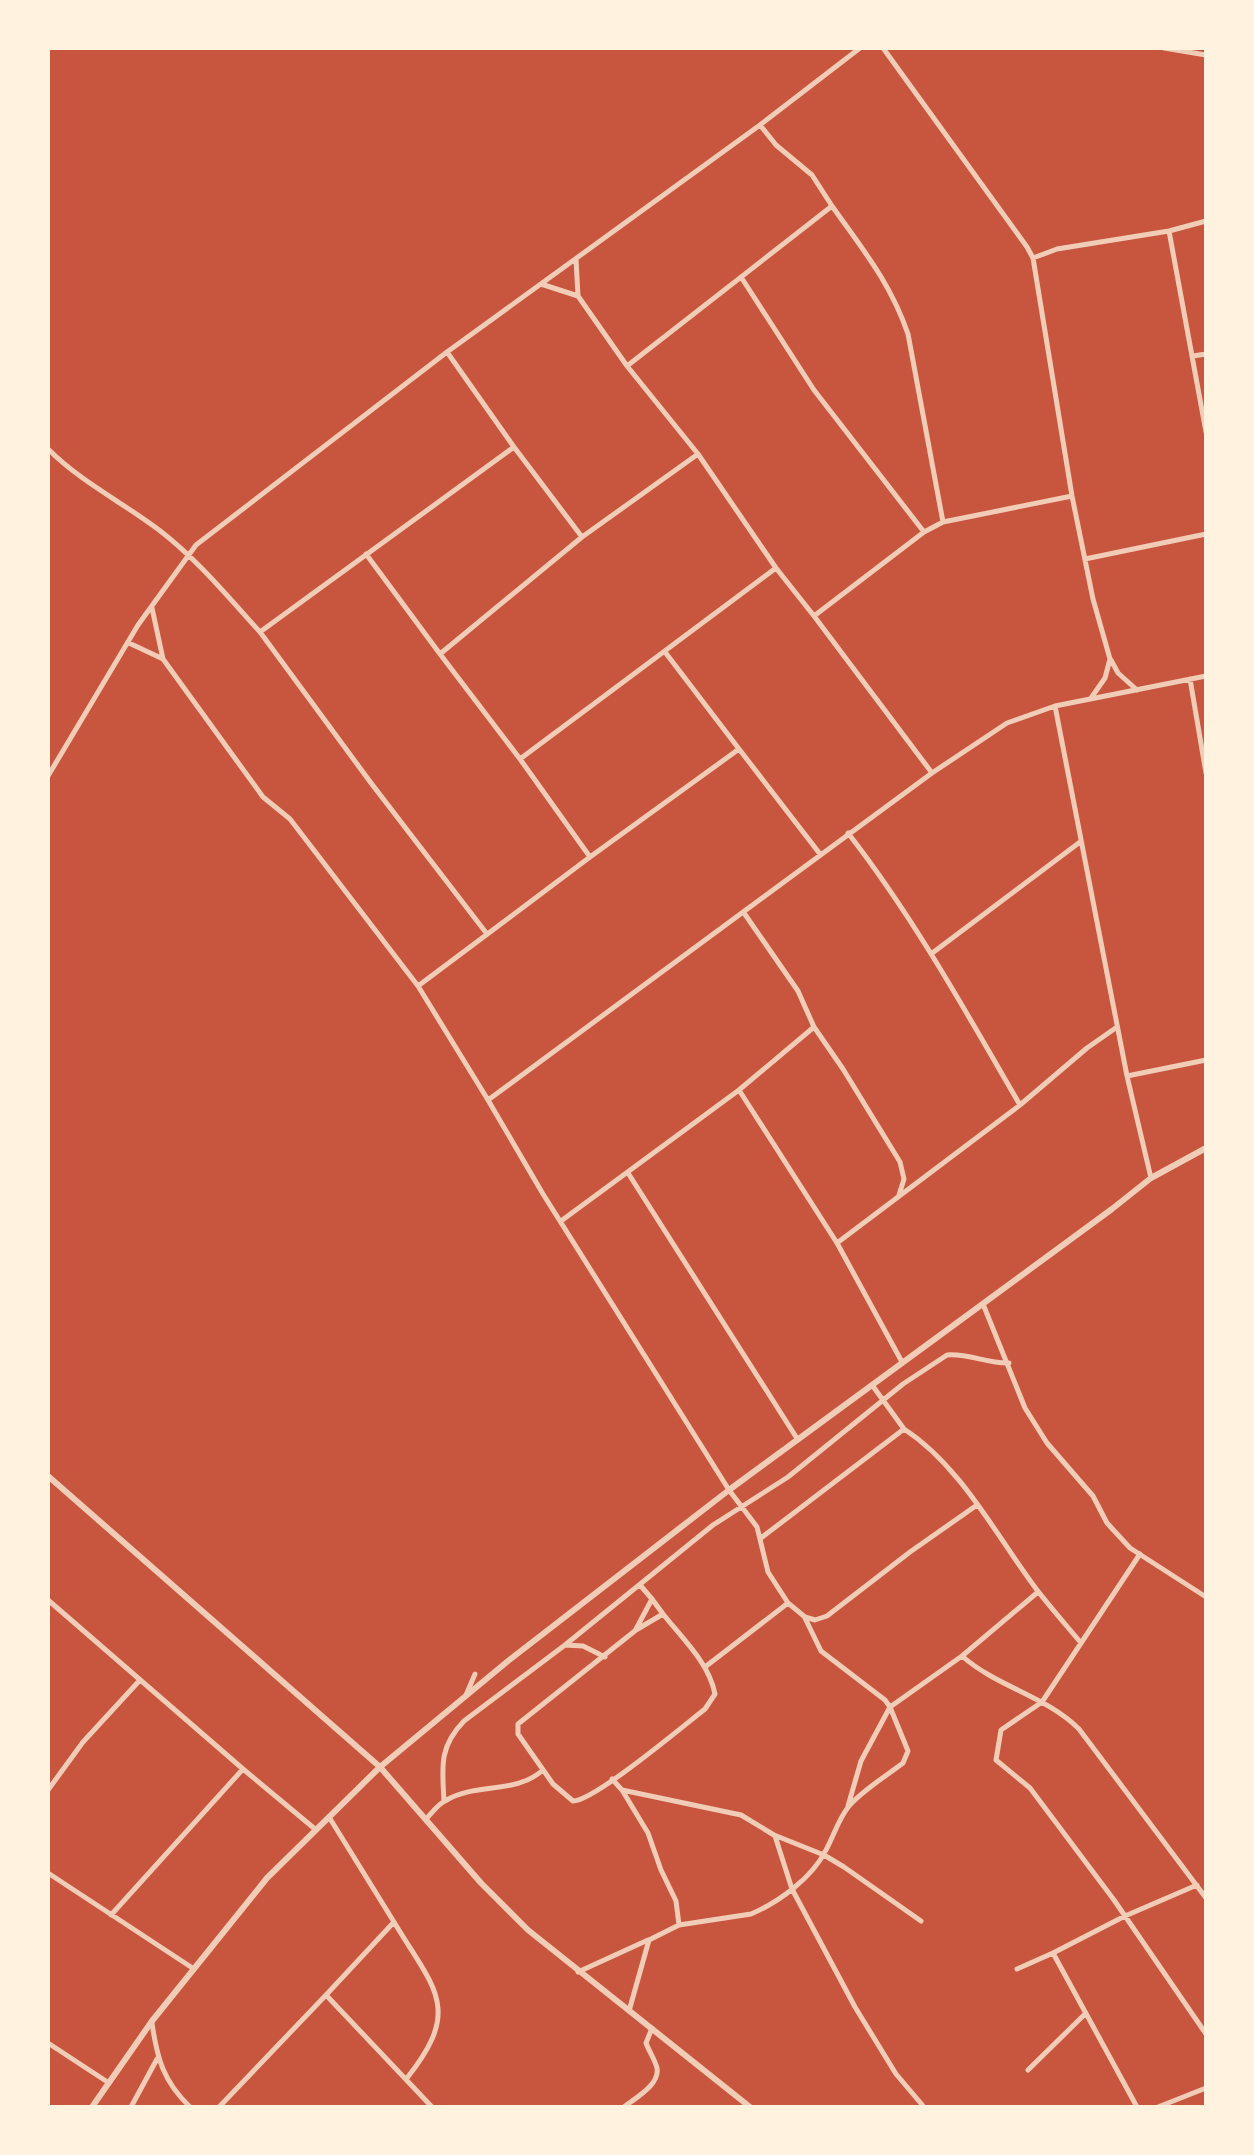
<svg xmlns="http://www.w3.org/2000/svg" width="1254" height="2155" font-family="'Asap Condensed',sans-serif">
  <style>
    .lines { fill: none; stroke-linecap: round; stroke-linejoin: round }
    .minor { stroke: #f1ccb7; stroke-width: 5 }
    .tertiary { stroke: #f1ccb7; stroke-width: 6 }
  </style>
  <rect width="100%" height="100%" fill="#c8553d"/>
  <g class="lines">
    <!-- minor -->
    <path class="minor" d="M883 48 1027 247 1033 258 1072 496 1093 599 1110 659 1105 678 1091 698
      M1164 48 1206 55
      M760 125 776 145 812 175 832 206
      M1169 231 1206 432
      M1033 258 1057 249 1169 231 1206 221
      M576 259 578 296 627 366 698 454 776 568 814 616
      M741 277 814 390 924 532
      M541 284 578 296
      M447 352 514 447 582 537
      M1193 356 1206 354
      M627 366 832 206C863 250 890 282 908 334L943 522
      M48 449C81 482 122 502 159 530 197 559 228 597 260 632L514 447
      M366 554 440 654
      M1085 559 1206 534
      M152 608 163 659 263 797 290 819 418 986 488 1100
      M260 632 371 783 487 934
      M129 643 163 659
      M1111 660 1118 673 1137 690
      M1190 679 1206 773
      M739 749 820 854
      M520 759 440 654 582 537 698 454
      M932 773 814 616 924 532 943 522 1072 496
      M48 776 138 625 196 545 447 352 760 125 860 48
      M848 833C914 918 966 1012 1020 1105
      M590 857 739 749 665 652
      M931 954 1080 842
      M418 986 590 857 520 759 776 568
      M814 1027 843 1069 900 1162 904 1179 899 1195
      M1127 1076 1206 1060
      M739 1090 837 1243
      M628 1173 798 1440
      M1151 1178 1127 1076 1055 706 1206 676
      M561 1221 739 1090 814 1027 798 991 744 913
      M983 1304 1025 1408 1047 1443 1093 1496 1107 1523 1130 1548 1206 1597
      M902 1362 837 1243 1020 1105 1087 1048 1117 1027
      M904 1429C961 1466 997 1537 1037 1590 1051 1608 1066 1625 1081 1643
      M977 1505 910 1552 827 1616 815 1620 805 1617 788 1603 768 1572 757 1527 729 1490 543 1194 488 1100 932 773 1007 723 1055 706
      M761 1538 904 1429 872 1385
      M1140 1554 1042 1702 1001 1730 996 1760 1030 1788 1114 1900 1206 2034
      M652 1599 663 1614
      M48 1600 243 1769 315 1829
      M663 1614C682 1638 709 1663 715 1694L705 1709C682 1727 594 1801 573 1801L553 1784 518 1734V1724L636 1630Z
      M805 1618 821 1651 885 1700 890 1707 861 1761 848 1806
      M636 1629 652 1599 640 1585
      M565 1645 583 1646 605 1657
      M962 1656 1038 1592
      M705 1667 788 1603
      M466 1695 475 1674
      M612 1779 622 1790 648 1833 661 1870 676 1901 679 1925
      M48 1790 83 1742 140 1680
      M622 1790 741 1815 774 1835 824 1855 844 1867 921 1921
      M444 1801C442 1766 439 1747 464 1721L565 1645 713 1525 788 1477 903 1384 947 1355C968 1353 988 1364 1009 1363
      M329 1817 394 1922 326 1995 432 2107
      M426 1819C432 1813 438 1804 445 1801 476 1782 515 1795 543 1770
      M775 1836 792 1889 855 2007 896 2074 924 2107
      M48 1873 194 1969
      M111 1915 243 1769
      M394 1922C434 1989 463 2008 407 2078
      M1017 1969 1053 1953
      M578 1972 648 1940
      M629 2011 649 1940 679 1925 751 1914C779 1902 812 1878 826 1850 833 1837 839 1818 849 1806 863 1790 886 1776 903 1763L908 1751 890 1707 962 1656C997 1687 1046 1696 1079 1729L1206 1898
      M152 2023C157 2058 163 2081 190 2107
      M48 2043 109 2083
      M1028 2070 1085 2014
      M131 2107 157 2059
      M219 2107 326 1995
      M624 2107C635 2098 660 2085 657 2068 655 2060 649 2051 646 2043L652 2028
      M1137 2107 1053 1953 1125 1916 1197 1885
      M1158 2107 1206 2088"/>
    <!-- tertiary -->
    <path class="tertiary" d="M48 1476 380 1767 481 1883 528 1930 750 2107
      M92 2107 152 2021 267 1878 380 1767 508 1661 729 1490 1112 1209 1151 1178 1206 1148"/>
  </g>
  <!-- border -->
  <rect width="1254" height="2155" fill="none" stroke="#fff3e0" stroke-width="100"/>
</svg>
